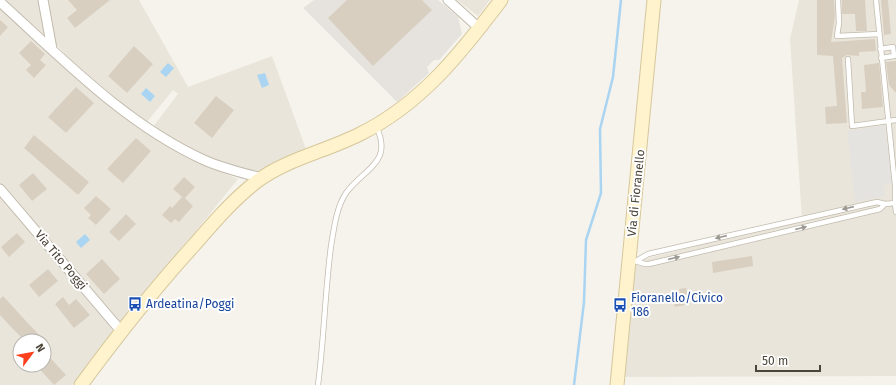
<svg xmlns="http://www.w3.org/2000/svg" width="896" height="385" font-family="'Fira Sans',sans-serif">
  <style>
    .residential { fill: #eae5da; fill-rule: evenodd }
    .industrial { fill: #e6e2dd }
    .parking { fill: #e5e3e0 }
    .water { fill: #a9d4f2 }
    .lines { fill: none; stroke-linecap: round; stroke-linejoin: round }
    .stream { stroke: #a9d4f2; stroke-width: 2.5 }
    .building { fill: #d8cfc1 }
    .lane-casing { stroke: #c2bbae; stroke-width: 6 }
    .street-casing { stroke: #c2bbae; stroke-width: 11 }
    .secondary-casing { stroke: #d6c79b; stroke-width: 15 }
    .lane { stroke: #fff; stroke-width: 4.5 }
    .street { stroke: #fff; stroke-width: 9 }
    .secondary { stroke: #fff3cd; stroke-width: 13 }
    .oneway { fill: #9c9892 }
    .labels { text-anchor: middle; stroke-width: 4; stroke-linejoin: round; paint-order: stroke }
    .street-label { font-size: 12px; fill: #4b4439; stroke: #fff }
    .transit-label { font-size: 12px; fill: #164399; stroke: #fff; text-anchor: start }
  </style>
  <rect width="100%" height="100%" fill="#f6f3ec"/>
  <!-- residential -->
  <path class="residential" d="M2 0H40L47 34 44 37Z
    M46 0H139L188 87 272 56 306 149 258 172 216 162 189 149 152 128 178 94 173 90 146 123 124 109 72 62 56 44Z
    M457 0H490L478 16Z
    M799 0H896V376L618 377 629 263 802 219 790 39Z
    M0 6 127 119 185 157 238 179 72 385H0ZM20 341H44V365H20Z"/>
  <!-- industrial -->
  <path class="industrial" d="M314 0H438L458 17 462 34 439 60H434L427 67 429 73 397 102 303 8Z"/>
  <!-- parking -->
  <path class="parking" d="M885 125 892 183 883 185 885 196 855 202 847 131Z"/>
  <!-- water -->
  <path class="water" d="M168 63 174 68 166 77 160 72Z
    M265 73 269 85 262 88 257 75Z
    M146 88 155 96 150 102 141 94Z
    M85 234 90 240 81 248 76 242Z"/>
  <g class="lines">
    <!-- stream -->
    <path class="stream" d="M574 385 584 302 586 240 601 193 600 129 613 77 621 0"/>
  </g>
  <!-- building -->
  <path class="building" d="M68 0H110L75 28 67 18 77 10Z
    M347 0H422L432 10 373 66 328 18Z
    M817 0H834L835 16 831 42 875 39 876 51 859 52V56L847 55 842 58 847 123 826 124 825 107 837 106 833 56 817 55Z
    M842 0H865L867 31H856L855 14H842Z
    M881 0H888L891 34 884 35Z
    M0 20 8 27 0 36Z
    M31 41 45 54 40 60 46 65 34 78 26 70 31 65 19 53Z
    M134 46 153 64 127 93 108 76Z
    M896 61V93L889 85 886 62Z
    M879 63 883 107 862 109 861 92H866L864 65Z
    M76 87 94 103 66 133 48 117Z
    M216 96 234 110 212 138 194 123Z
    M34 135 89 182 78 195 24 148Z
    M136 138 151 151 123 183 107 169Z
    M33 173 47 189 32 201 19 185Z
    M184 177 195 187 185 198 193 206 179 222 175 219 171 223 162 215 170 206 172 208 182 197 173 189Z
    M96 196 111 209 96 225 88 218 91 215 84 208Z
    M126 214 136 224 119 241 109 232Z
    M17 233 25 242 9 257 1 247Z
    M752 256 753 266 713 273 712 262Z
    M102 259 120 279 104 294 86 274Z
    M48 269 58 281 39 297 29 285Z
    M686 288 690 304 675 307 673 300 681 298 679 289Z
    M3 296 25 320 45 341H25L9 325 0 315V299Z
    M63 297 69 305 76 299 90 315 74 328 55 304Z
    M44 351 66 375 54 385 36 365H44Z"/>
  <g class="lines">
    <defs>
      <path id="lane" d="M838 0 839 23 837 36 879 34
        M880 49 893 47 894 56 881 58
        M848 59 852 126 896 120
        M895 203 896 212
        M635 261 645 264H649L880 209 885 204
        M636 261 648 254 877 202 885 204 895 203V185L876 0
        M318 385C324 339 325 292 331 246 334 229 336 208 346 193 364 168 394 163 376 126"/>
      <path id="street" d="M43 0 52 49
        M448 0 479 28
        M0 2C63 59 125 124 204 160 222 168 242 173 262 178
        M0 189 121 331"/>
      <path id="secondary" d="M81 385C117 336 154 289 195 244 214 222 233 200 256 182 286 159 327 151 360 134 421 104 461 53 501 0
        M617 385 654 0"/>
    </defs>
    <!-- lane casing -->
    <use href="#lane" class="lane-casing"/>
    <!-- street casing -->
    <use href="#street" class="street-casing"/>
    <!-- secondary casing -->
    <use href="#secondary" class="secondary-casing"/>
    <!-- lane -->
    <use href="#lane" class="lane"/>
    <!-- street -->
    <use href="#street" class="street"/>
    <!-- secondary -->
    <use href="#secondary" class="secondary"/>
  </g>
  <!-- one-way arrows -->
  <defs><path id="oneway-solid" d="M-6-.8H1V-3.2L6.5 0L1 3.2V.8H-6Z"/></defs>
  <g class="oneway">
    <use href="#oneway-solid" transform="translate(848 208) rotate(167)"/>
    <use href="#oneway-solid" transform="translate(801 228) rotate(-14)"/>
    <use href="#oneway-solid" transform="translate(721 237) rotate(167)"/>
    <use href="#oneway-solid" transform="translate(674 258) rotate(-13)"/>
  </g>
  <!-- icons -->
  <defs>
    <symbol id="bus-bare" viewBox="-9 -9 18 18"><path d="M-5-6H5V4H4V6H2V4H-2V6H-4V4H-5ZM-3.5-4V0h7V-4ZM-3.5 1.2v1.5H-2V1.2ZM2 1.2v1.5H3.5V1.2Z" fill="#1a4fb4" stroke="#fff" stroke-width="2.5" paint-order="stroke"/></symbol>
  </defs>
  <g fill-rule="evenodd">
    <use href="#bus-bare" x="125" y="294" width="20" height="20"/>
    <use href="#bus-bare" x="610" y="295" width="20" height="20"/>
  </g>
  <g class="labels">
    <!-- street labels -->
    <g class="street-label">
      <text transform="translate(636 193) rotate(-84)" y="4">Via di Fioranello</text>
      <text transform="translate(61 260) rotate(50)" y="4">Via Tito Poggi</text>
    </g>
    <!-- transit labels -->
    <g class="transit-label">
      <text x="631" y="302">Fioranello/Civico<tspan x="631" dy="14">186</tspan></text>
      <text x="146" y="308">Ardeatina/Poggi</text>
    </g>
  </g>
  <!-- north arrow -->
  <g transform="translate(32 353) rotate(58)"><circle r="19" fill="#ffffff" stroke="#b7b4b0"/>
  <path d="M0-3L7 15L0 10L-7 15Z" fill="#fc3f1d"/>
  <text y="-6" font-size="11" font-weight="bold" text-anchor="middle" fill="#4b4439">N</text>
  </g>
  <!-- scale -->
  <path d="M756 365v6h64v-6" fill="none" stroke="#4b4439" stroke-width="2"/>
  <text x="762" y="365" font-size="12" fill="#4b4439" stroke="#ffffff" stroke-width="3" paint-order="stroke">50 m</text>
</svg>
